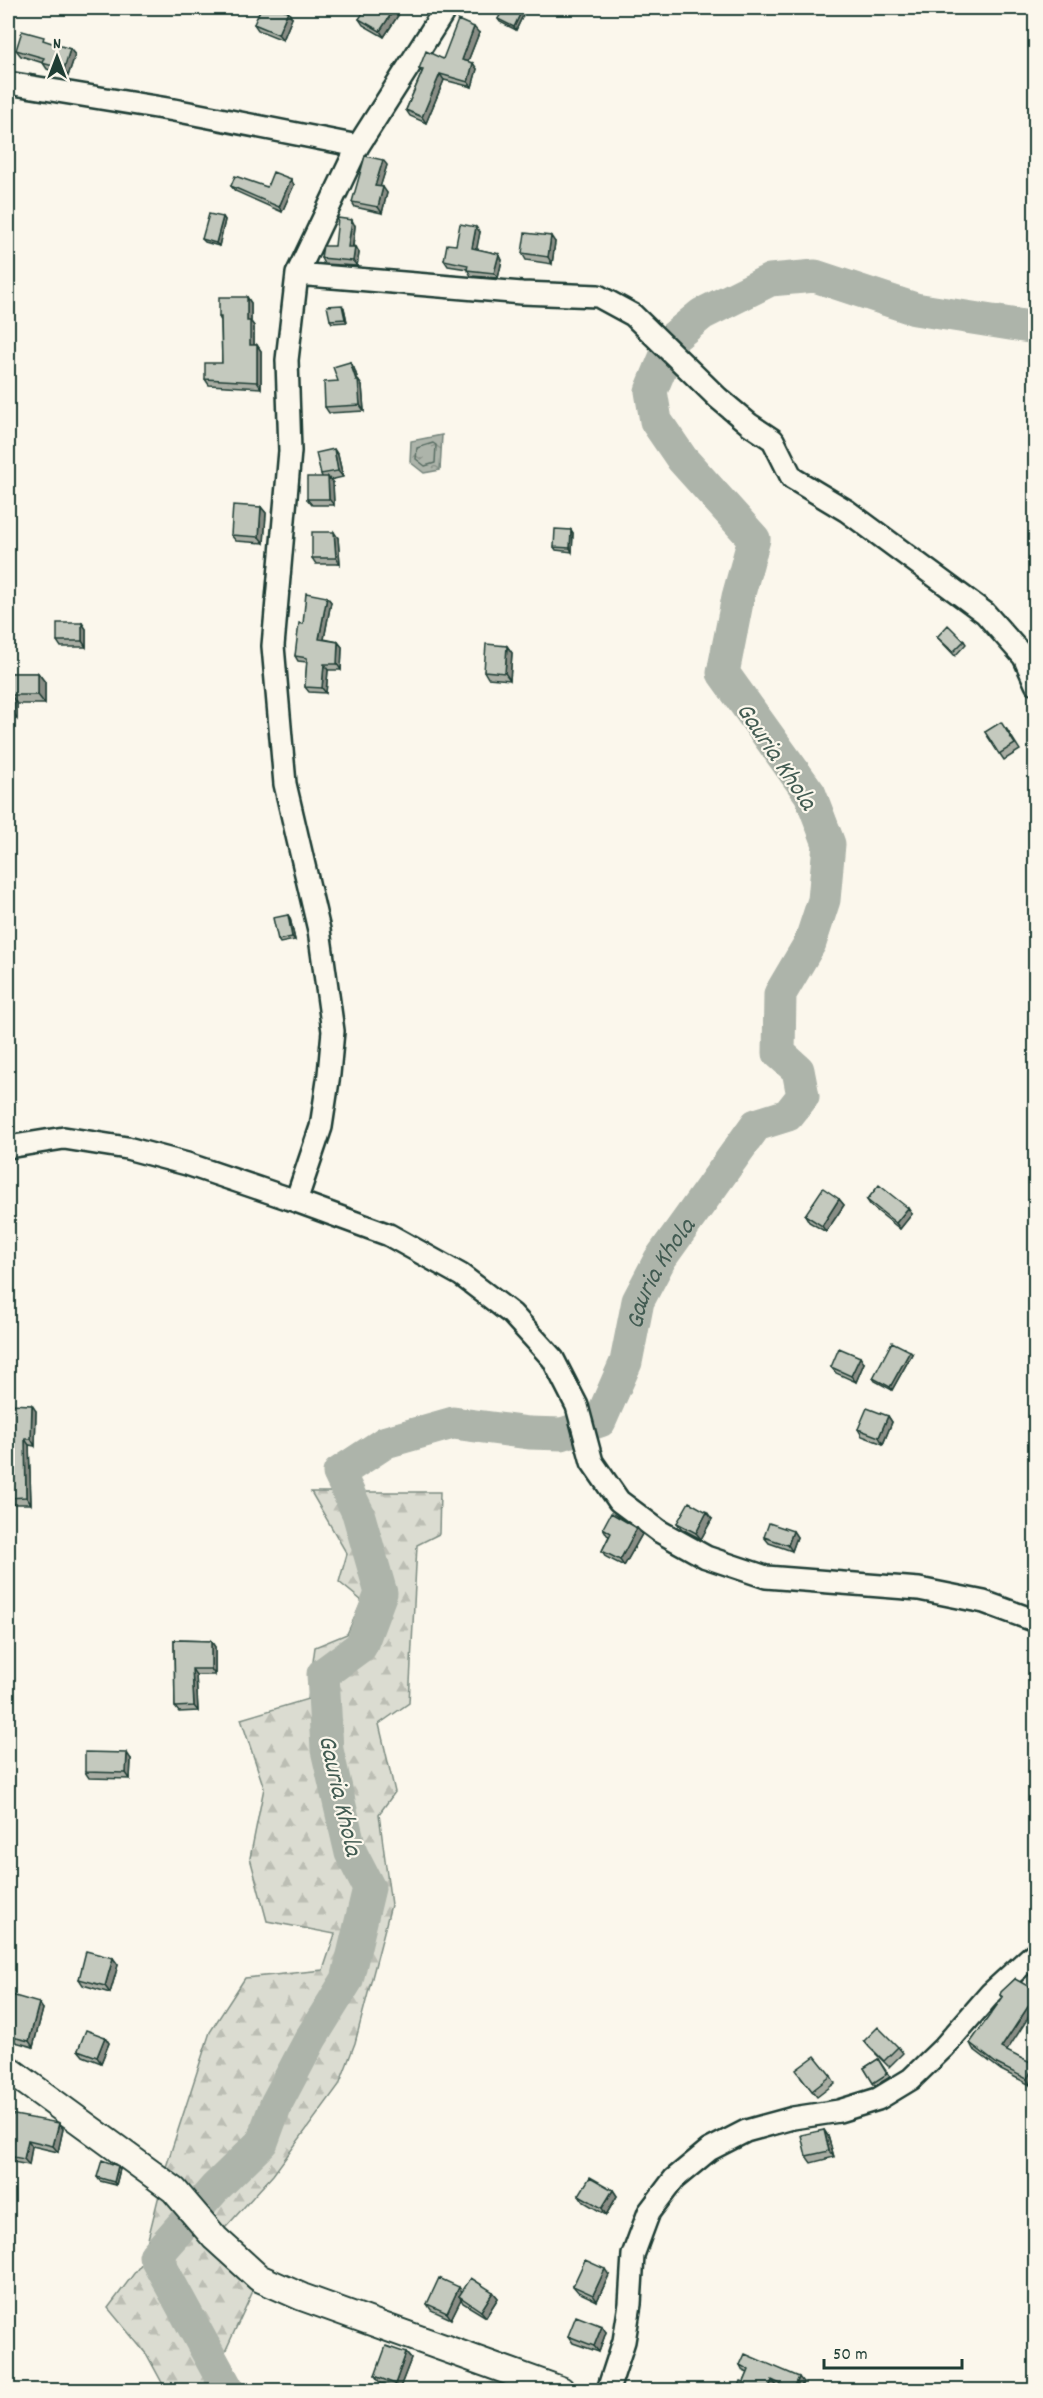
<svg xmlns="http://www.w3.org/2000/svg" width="1043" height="2398" font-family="Dekko,sans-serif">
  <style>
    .forest { fill: url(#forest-firs); stroke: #7d8c82; stroke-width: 1.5 }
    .water { fill: url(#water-ripples); stroke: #74847b; stroke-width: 1.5 }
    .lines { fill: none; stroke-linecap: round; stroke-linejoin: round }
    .shore { stroke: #586d63; stroke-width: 1.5 }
    .river { stroke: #adb4aa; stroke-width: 33 }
    .minor-casing { stroke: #1f3d34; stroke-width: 26 }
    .tertiary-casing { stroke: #1f3d34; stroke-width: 30 }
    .minor { stroke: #fbf7ec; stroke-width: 21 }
    .tertiary { stroke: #fbf7ec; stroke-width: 26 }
    .wall { fill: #a9ada3; stroke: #1f3d34; stroke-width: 1.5 }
    .shaded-wall { fill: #898d85; stroke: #1f3d34; stroke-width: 1.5 }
    .building { fill: #c4c9be; stroke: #1f3d34; stroke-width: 1.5 }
    .labels { text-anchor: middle; stroke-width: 4.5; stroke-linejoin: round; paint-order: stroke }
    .water-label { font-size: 26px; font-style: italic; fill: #425b52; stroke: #fbf7ec }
  </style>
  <defs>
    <pattern id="forest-firs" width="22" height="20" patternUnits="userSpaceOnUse" patternTransform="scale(1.5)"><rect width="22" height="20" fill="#dbdcd1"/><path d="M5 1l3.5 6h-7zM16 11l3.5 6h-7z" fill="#bcbeb4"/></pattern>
    <pattern id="water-ripples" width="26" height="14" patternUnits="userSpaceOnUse" patternTransform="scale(1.5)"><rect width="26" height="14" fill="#adb4aa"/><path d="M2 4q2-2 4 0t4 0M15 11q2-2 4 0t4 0" fill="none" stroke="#8c948b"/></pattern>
  </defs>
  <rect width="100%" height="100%" fill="#fbf7ec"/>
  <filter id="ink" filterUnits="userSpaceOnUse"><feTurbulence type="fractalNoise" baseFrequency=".0167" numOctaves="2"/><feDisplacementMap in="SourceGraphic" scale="12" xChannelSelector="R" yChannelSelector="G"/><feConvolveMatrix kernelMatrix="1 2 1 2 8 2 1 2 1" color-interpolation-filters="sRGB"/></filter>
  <g filter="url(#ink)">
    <!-- forest -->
    <path class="forest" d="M311 1492H440L439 1534 417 1545 409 1703 379 1724 395 1792 379 1814 391 1905 355 2043 339 2085 273 2175 216 2238 259 2278 224 2354 237 2390H166L147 2355 108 2308 142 2263 166 2167 210 2032 245 1978 323 1970 335 1934 267 1921 250 1858 264 1788 241 1719 308 1699 315 1647 347 1634 362 1601 339 1582 347 1554Z"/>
    <!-- water -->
    <path class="water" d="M442 435 440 470 424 473 410 462 411 441Z"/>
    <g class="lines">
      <!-- shore -->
      <path class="shore" d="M433 443 436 445 435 463 425 466 416 459 417 448Z"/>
      <!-- river -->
      <path class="river" id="s1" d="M228 2390 155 2256 216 2187 262 2142 276 2104 311 2038 347 1980 369 1888 351 1853 327 1750 323 1674 361 1646 381 1593 358 1513 339 1473 386 1442 453 1423 529 1433 562 1434 600 1421 626 1362 638 1301 660 1259 756 1125 788 1115 803 1096 798 1070 779 1053 780 994 810 943 824 900 829 844 810 794 723 673 738 597 754 539 682 459 656 421 651 391 673 338 702 314 770 280 815 276 915 309 1036 328"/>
      <defs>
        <path id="minor" d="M8 83 174 110 358 146
          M297 274 522 293 598 296 633 315 718 398 749 424 773 440 792 478 847 511 985 613 1024 657 1036 684
          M8 1147 64 1138 127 1148 187 1164 296 1201 389 1235 461 1275 512 1314 553 1359 577 1406 592 1462 619 1501 659 1531 706 1557 766 1577 919 1589 984 1602 1036 1621
          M296 1201 321 1127 329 1074 333 1031 319 930 285 784 273 646 290 451 287 360 297 274 358 146 446 8
          M608 2390 624 2341 630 2304 633 2255 649 2212 674 2179 709 2150 746 2131 793 2118 839 2111 878 2099 911 2079 944 2047 991 1993 1036 1952"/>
        <path id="tertiary" d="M8 2069 174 2190 215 2238 259 2278 302 2297 561 2390"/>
      </defs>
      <!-- minor casing -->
      <use href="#minor" class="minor-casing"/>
      <!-- tertiary casing -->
      <use href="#tertiary" class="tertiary-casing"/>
      <!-- minor -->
      <use href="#minor" class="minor"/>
      <!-- tertiary -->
      <use href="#tertiary" class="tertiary"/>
    </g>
    <!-- wall -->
    <path class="wall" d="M395 8 399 14 384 37 363 25 359 19Z
      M523 8 525 11 516 30 500 22 498 19Z
      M292 18 283 40 258 30 254 24Z
      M479 33 468 61 477 69 472 87 444 80 426 123 410 116 406 110 422 72 419 69 443 59Z
      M47 42 70 49 75 55 68 76 47 69 43 63 21 56 16 50Z
      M387 165 380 187 387 193 382 213 355 207 352 202Z
      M294 185 282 212 235 191 231 186 267 187Z
      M223 217 225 220 219 246 205 242 202 239Z
      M355 226 353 247H355L359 253 357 266 324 264 321 258 335 246Z
      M480 232 476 249 499 254 502 260 498 278 471 276 467 269 448 266 444 260 456 245Z
      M555 242 552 264 526 260 522 253Z
      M247 297 251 303V322L254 326V345H257L261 351V388L209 385 205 379 222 363 221 321 219 317Z
      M344 308 347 322 332 323 330 320Z
      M350 362 354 368 358 380 362 386 364 411 329 413 325 407 338 381Z
      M338 455 343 477 330 480 333 483 334 505H312L307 499 322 477 321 474Z
      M261 507 266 513 264 543 236 541 231 535Z
      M571 530 573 533 572 552 556 550 554 547Z
      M338 538 340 564H316L312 558Z
      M327 597 331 602 324 639 338 642 342 647 341 670H328L326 693 309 692 305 687 307 662 298 661 295 656 303 624Z
      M82 623 86 629V647H61L57 641Z
      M937 637 964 641 966 644 955 656Z
      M507 646 512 653 510 680 488 678 484 671Z
      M8 673H38L45 682V704H17V719H8Z
      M1006 728 1020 750 1004 760 985 732Z
      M288 915 290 918 295 940 280 943 278 940Z
      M839 1199 844 1205 826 1232 809 1222 805 1215Z
      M867 1200 912 1214 900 1229 871 1206Z
      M912 1354 892 1390 875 1381 873 1378Z
      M864 1363 856 1382 836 1373 831 1367Z
      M8 1404 36 1411 35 1446 29 1445 31 1504H8Z
      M888 1416 892 1422 883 1444 862 1436 858 1429Z
      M712 1519 701 1539 682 1529 677 1523Z
      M603 1528H637L642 1534 624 1566 606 1557 602 1551 609 1536 607 1535Z
      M793 1531 797 1537 792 1551 769 1543 764 1537Z
      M174 1640 211 1641 215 1647V1675H196L198 1711 179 1712 175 1707Z
      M131 1759 130 1779 89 1778 85 1772Z
      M113 1958 118 1965 110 1993 83 1985 79 1979Z
      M1015 1979 1006 2051 1034 2065 1030 2085 1001 2070 973 2049 970 2043 1002 1999 1000 1995Z
      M8 1994 43 2009 33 2047 8 2040Z
      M105 2037 109 2043 101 2063 83 2056 78 2050Z
      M864 2041 898 2047 903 2053 889 2067 869 2047Z
      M878 2059 890 2077 875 2086 864 2068Z
      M831 2076 835 2083 817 2097 801 2077Z
      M8 2109 10 2112 9 2114 63 2129 58 2152 32 2146 29 2165 8 2161Z
      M824 2130 828 2136 834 2157 811 2163 806 2156Z
      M120 2169 116 2185 100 2181 97 2177Z
      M613 2190 617 2196 606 2215 584 2202 579 2195Z
      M609 2275 597 2301 578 2292 573 2286Z
      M462 2292H493L498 2298 486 2317 463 2303 461 2299 451 2319 431 2310 427 2304Z
      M606 2332 599 2352 573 2343 568 2336Z
      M406 2353 411 2359 399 2390 380 2383 375 2376Z
      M740 2365 803 2382 799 2391H787L776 2385 773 2391H737L744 2382 748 2373 743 2371Z"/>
    <!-- shaded-wall -->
    <path class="shaded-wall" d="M395 8 399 14 384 37 380 31Z
      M523 8 525 11 516 30 514 27Z
      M288 11 292 18 283 40 278 34Z
      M474 27 479 33 466 66 462 60Z
      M70 49 75 55 68 76 64 69Z
      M473 63 477 69 472 87 468 82Z
      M440 74 444 80 426 123 422 117Z
      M383 160 387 165 379 191 375 186Z
      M291 179 294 185 282 212 279 207Z
      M383 187 387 193 382 213 378 207Z
      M223 217 225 220 219 246 216 243Z
      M352 220 355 226 352 252 348 247Z
      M476 227 480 232 476 253 472 248Z
      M551 236 555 242 552 264 548 257Z
      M355 247 359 253 357 266 353 261Z
      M499 254 502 260 498 278 494 273Z
      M247 297 251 303V322L254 326V351L250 345 247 321Z
      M342 305 344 308 347 322 345 319Z
      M257 345 261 351V388L257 382Z
      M350 362 354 368 358 380 362 386 364 411 360 405 356 380Z
      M334 449 338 455 343 477 338 471Z
      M328 477 333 483 334 505 329 499Z
      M261 507 266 513 264 543 259 537Z
      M571 530 573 533 572 552 570 548Z
      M334 532 338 538 340 564 336 558Z
      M327 597 331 602 323 644 319 639Z
      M82 623 86 629V647L82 641Z
      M338 642 342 647 341 670 337 664Z
      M507 646 512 653 510 680 505 673Z
      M324 664 328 670 326 693 322 688Z
      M38 673 45 682V704L38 695Z
      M11 695 17 704V719L11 709Z
      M288 915 290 918 295 940 292 937Z
      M839 1199 844 1205 826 1232 822 1226Z
      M908 1208 912 1214 900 1229 896 1223Z
      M910 1351 912 1354 892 1390 890 1387Z
      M860 1357 864 1363 856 1382 851 1376Z
      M32 1405 36 1411 35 1446 31 1439Z
      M888 1416 892 1422 883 1444 879 1437Z
      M25 1439 29 1445 31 1504 26 1497Z
      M707 1512 712 1519 701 1539 696 1533Z
      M637 1528 642 1534 624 1566 620 1560Z
      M793 1531 797 1537 792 1551 788 1545Z
      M211 1641 215 1647V1675L211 1669Z
      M192 1669 196 1675 198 1711 194 1706Z
      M127 1753 131 1759 130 1779 126 1773Z
      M113 1958 118 1965 110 1993 105 1986Z
      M1035 1996V2007L1005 2054 1001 2048Z
      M39 2003 43 2009 33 2047 29 2041Z
      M105 2037 109 2043 101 2063 97 2057Z
      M1034 2065 1035 2067V2075L1030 2085 1027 2079Z
      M59 2123 63 2129 58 2152 53 2146Z
      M824 2130 828 2136 834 2157 829 2151Z
      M28 2140 32 2146 29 2165 24 2159Z
      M118 2166 120 2169 116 2185 114 2182Z
      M613 2190 617 2196 606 2215 602 2208Z
      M605 2269 609 2275 597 2301 593 2295Z
      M459 2287 463 2293 459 2296 461 2299 451 2319 447 2313Z
      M493 2292 498 2298 486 2317 481 2311Z
      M602 2326 606 2332 599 2352 594 2346Z
      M406 2353 411 2359 399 2390 395 2384Z
      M799 2377 803 2382 799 2391H794Z
      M772 2380 776 2385 773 2391H768Z"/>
    <!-- building -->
    <path class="building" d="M261 8H279L288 11 278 34 254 24Z
      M366 8H395L380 31 359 19Z
      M504 8H523L514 27 498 19Z
      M458 20 474 27 462 60 473 63 468 82 440 74 422 117 406 110 423 70 419 69 426 51 443 59Z
      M22 31 44 37 43 40 70 49 64 69 42 63 44 58 16 50Z
      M365 156 383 160 375 186 383 187 378 207 352 202Z
      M273 172 291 179 279 207 231 186 235 176 267 187Z
      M209 214 223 217 216 243 202 239Z
      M338 218 352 220 348 247H355L353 261 321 258 323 246H335Z
      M460 224 476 227 472 248 499 254 494 273 467 270 468 265 444 260 447 244 456 245Z
      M525 233 551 236 548 257 522 253Z
      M219 297H247V321H250V345H257V382L205 379V363H222L221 317H219Z
      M342 305 345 319 330 320 327 306Z
      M350 362 356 380H358L360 405 325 407 324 382 338 381 333 367Z
      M334 449 338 471 321 474 316 453Z
      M307 477H328L329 499H307Z
      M233 505 261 507 259 537 231 535Z
      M555 529 571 530 570 548 554 547Z
      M312 532H334L336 558H312Z
      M306 593 327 597 319 639 338 642 337 664H324L322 688 305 687 307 658 295 656 299 623 303 624Z
      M57 623H82V641H57Z
      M948 625 964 641 953 652 937 637Z
      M486 644 507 646 505 673 484 671Z
      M8 673H38V695H11V709H8Z
      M1001 722 1015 744 999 754 985 732Z
      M288 915 292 937 278 940 273 918Z
      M879 1185 908 1208 896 1223 867 1200Z
      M823 1188 839 1199 822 1226 805 1215Z
      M892 1342 910 1351 890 1387 873 1378Z
      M839 1348 860 1357 851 1376 831 1367Z
      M8 1404 32 1405 31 1439H25L26 1497 8 1498Z
      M867 1408 888 1416 879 1437 858 1429Z
      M689 1502 707 1512 696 1533 677 1523Z
      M611 1513 637 1528 620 1560 602 1551 611 1533 603 1528Z
      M769 1523 793 1531 788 1545 764 1537Z
      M174 1640 211 1641V1669H192L194 1706 175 1707Z
      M85 1752 127 1753 126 1773 85 1772Z
      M86 1951 113 1958 105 1986 79 1979Z
      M1015 1979 1035 1990V1996L1001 2048 1034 2065 1027 2079 997 2064 970 2043 1003 1997 1000 1995 1001 1992Z
      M8 1994 39 2003 29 2041 8 2036Z
      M878 2027 898 2047 884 2061 864 2041Z
      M86 2030 105 2037 97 2057 78 2050Z
      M815 2056 831 2076 812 2091 796 2070Z
      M878 2059 887 2074 873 2083 864 2068Z
      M9 2114 59 2123 53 2146 28 2140 24 2159 8 2156V2122Z
      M824 2130 829 2151 806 2156 801 2135Z
      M102 2160 118 2166 114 2182 97 2177Z
      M590 2177 613 2190 602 2208 579 2195Z
      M585 2260 605 2269 593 2295 573 2286Z
      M439 2278 459 2287 447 2313 427 2304Z
      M471 2278 493 2292 481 2311 459 2296Z
      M576 2316 602 2326 594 2346 568 2336Z
      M386 2346 406 2353 395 2384 375 2376Z
      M745 2354 799 2377 793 2390 772 2380 768 2391H737L741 2381 744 2382 749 2370 740 2365Z"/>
  </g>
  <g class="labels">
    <!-- water labels -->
    <g class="water-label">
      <text transform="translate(778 755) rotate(56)" y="9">Gauria Khola</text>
      <text dy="9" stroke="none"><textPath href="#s1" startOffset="1476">Gauria Khola</textPath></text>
      <text transform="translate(342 1795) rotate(77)" y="9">Gauria Khola</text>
    </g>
  </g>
  <!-- margin -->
  <rect width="1043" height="2398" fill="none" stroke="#fbf7ec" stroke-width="30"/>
  <rect x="15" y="15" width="1013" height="2368" fill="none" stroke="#1f3d34" stroke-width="2" filter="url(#ink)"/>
  <!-- north arrow -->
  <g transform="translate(57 57)" stroke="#fbf7ec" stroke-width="4.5" paint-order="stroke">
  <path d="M0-4.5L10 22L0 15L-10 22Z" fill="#1f3d34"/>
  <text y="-9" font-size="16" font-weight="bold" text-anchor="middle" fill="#1f3d34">N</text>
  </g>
  <!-- scale -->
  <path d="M824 2359v9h138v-9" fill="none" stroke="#1f3d34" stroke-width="3"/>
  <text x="833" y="2359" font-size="18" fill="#1f3d34" stroke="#fbf7ec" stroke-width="4.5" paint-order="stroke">50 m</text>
</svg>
